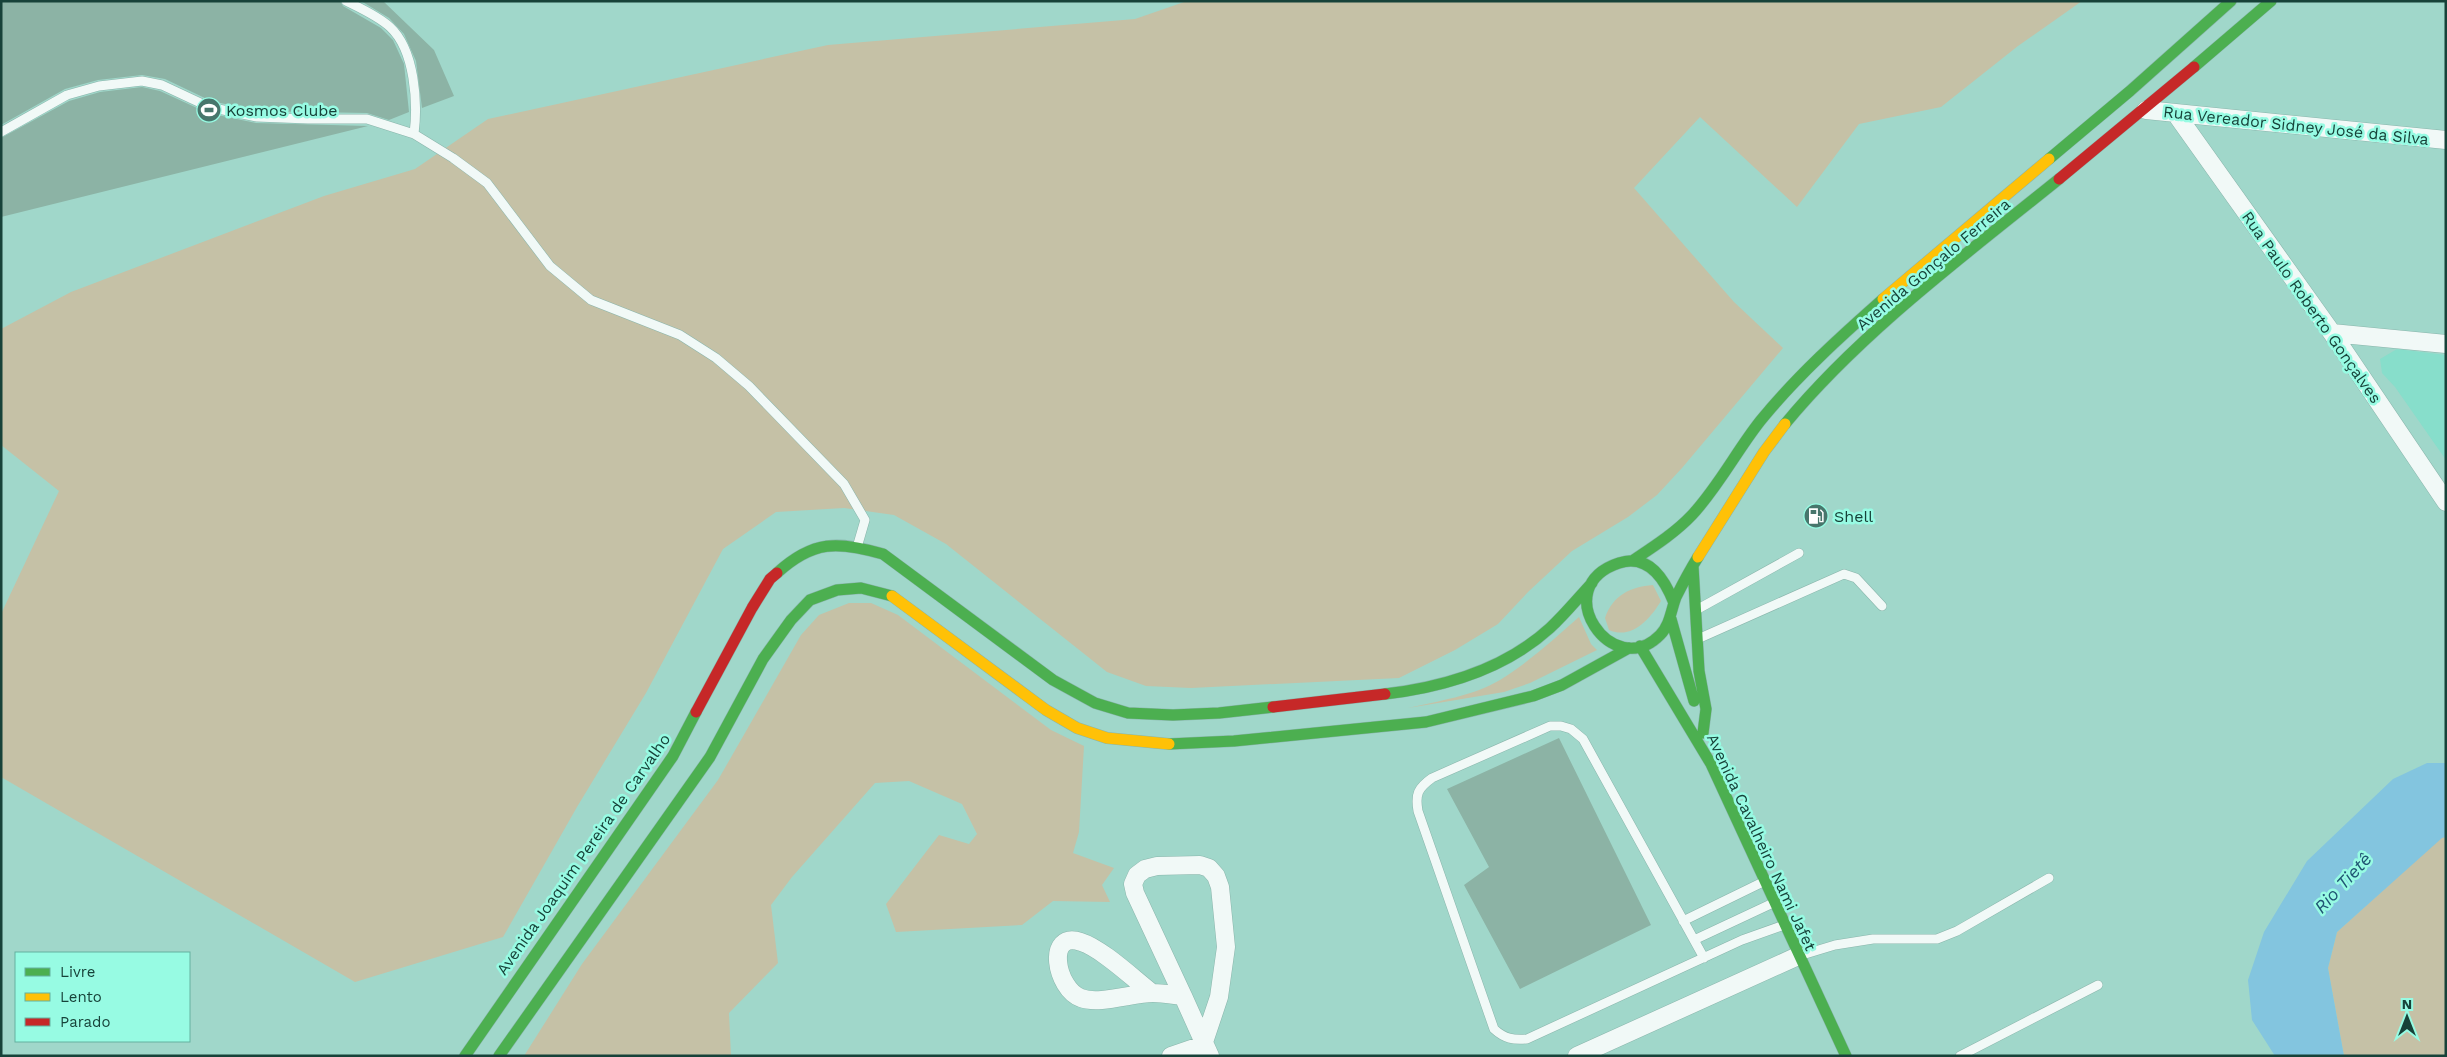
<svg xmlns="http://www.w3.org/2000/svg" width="2447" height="1057" font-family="'Work Sans',sans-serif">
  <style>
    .built { fill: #87decb }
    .green { fill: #c5c1a6 }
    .water { fill: #83c5df }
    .building { fill: #8cb3a5 }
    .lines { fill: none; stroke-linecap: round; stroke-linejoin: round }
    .lane-casing { stroke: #89b5ab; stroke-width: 10 }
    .street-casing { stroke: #89b5ab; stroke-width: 19 }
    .fast-casing { stroke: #89b5ab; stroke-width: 12 }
    .slow-casing { stroke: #89b5ab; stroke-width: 12 }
    .jam-casing { stroke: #89b5ab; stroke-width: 12 }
    .lane { stroke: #f1f9f7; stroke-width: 9 }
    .street { stroke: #f1f9f7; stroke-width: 18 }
    .fast { stroke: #4caf50; stroke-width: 11 }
    .slow { stroke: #ffc107; stroke-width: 11 }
    .jam { stroke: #c62828; stroke-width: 11 }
    .labels { text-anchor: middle; stroke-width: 5; stroke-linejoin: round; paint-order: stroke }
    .poi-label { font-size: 16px; fill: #174239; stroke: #97fbe3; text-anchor: start }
    .street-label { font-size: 16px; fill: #174239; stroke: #97fbe3 }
    .water-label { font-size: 18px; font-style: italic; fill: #205573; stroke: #97fbe3 }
  </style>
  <rect width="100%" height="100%" fill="#a0d7ca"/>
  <!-- built -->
  <path class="built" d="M2397 349 2446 355V460L2395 387 2382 373 2380 359Z"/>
  <!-- green -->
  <path class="green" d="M1187 1H2082L2018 46 1941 107 1859 124 1797 207 1700 117 1634 188 1734 302 1783 348 1682 468 1657 495 1628 517 1572 551 1528 592 1498 624 1455 650 1399 678 1191 688 1146 686 1107 672 946 544 894 515 844 508 776 512 723 549 646 693 577 807 503 937 355 982 1 777V614L59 491 1 445V329L71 292 324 196 415 169 488 119 828 45 1135 19Z
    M1653 585 1661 601C1650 619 1632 640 1609 630L1605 618C1613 595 1630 587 1653 585Z
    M849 603H871L898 615 1051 730 1084 746 1079 832 1073 853 1114 868 1102 885 1110 902 1053 901 1022 925 896 932 886 904 939 835 969 844 977 834 962 804 909 781 875 783 792 877 771 905 778 963 729 1013 731 1056H524L582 964 718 780 801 635 819 615Z
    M1579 617 1591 644 1597 650 1530 683 1504 692 1408 708C1438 701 1473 696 1500 680 1529 662 1554 639 1579 617Z
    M2442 837H2446V1056H2344L2328 968 2337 932Z"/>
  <!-- water -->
  <path class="water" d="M2427 763H2446V837L2442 838 2337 932 2328 968 2344 1056H2275L2252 1020 2248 980 2264 932 2307 861 2393 779Z"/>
  <!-- building -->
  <path class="building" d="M1 1H340L343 6 381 28 393 40 404 64 409 112 389 120 367 113 258 111 211 101 165 79 142 75 98 80 65 89 1 125Z
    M361 1H383L434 50 454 96 422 108 416 61 404 34 389 18Z
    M142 87 160 91 208 113 256 123 368 126 1 217V138L69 101 100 92Z
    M1559 738 1651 925 1520 989 1464 885 1489 867 1447 789Z"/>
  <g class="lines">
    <defs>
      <path id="lane" d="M346 1C360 8 378 16 390 27 415 50 418 103 414 134
        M1 132 67 95 99 86 142 81 162 85 209 107 257 117 308 119H367L414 134 453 158 487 183 550 266 591 300 680 335 716 358 749 386 844 484 865 520 858 544
        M1698 609 1799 553
        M1700 638 1844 574 1856 578 1882 606
        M1683 921 1765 881
        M1694 940 1773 903
        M1802 955 1835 945 1873 939H1937L1957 931 2049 878
        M1704 958 1583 739 1571 729 1561 726H1550L1432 778C1418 788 1415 794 1418 811L1494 1029C1505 1039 1513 1040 1527 1039L1742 940 1784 925
        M1960 1056 2098 985"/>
      <path id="street" d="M2146 110 2446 140
        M2176 114 2332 333 2446 502
        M2332 333 2446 344
        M1152 993C1134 979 1101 948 1081 942 1045 930 1056 989 1081 998 1099 1005 1133 993 1153 993 1163 993 1173 995 1183 996L1210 1056
        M1183 996 1135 893 1133 884 1137 875 1145 869 1157 866 1200 865 1209 868 1216 876 1220 887 1226 947 1219 997 1203 1045
        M1171 1056 1203 1045
        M1577 1056 1798 956"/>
      <path id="fast" d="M2194 67 2271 1
        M2049 159 2130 91 2231 1
        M1785 424C1861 332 1966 254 2059 179
        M1632 561C1653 547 1675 533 1692 515 1719 486 1737 450 1761 420 1797 376 1840 337 1883 299
        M1693 566 1699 671 1706 709 1703 733
        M777 573C813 540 838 541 883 554L1053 680 1095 703 1128 713 1173 715 1219 713 1273 707
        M1674 603C1665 580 1649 553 1619 563 1546 587 1613 683 1660 635 1670 625 1671 610 1676 597 1683 583 1690 570 1698 557
        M1671 619 1694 701
        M1640 646 1711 764 1846 1056
        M1385 694C1445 687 1505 669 1550 628 1565 614 1578 598 1592 583
        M1169 744 1234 741 1426 722 1533 696 1562 685 1629 648
        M465 1056 673 756 696 712
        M499 1056 710 757 763 659 791 620 810 600 837 590 861 588 892 596"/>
      <path id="slow" d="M1883 299 2049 159
        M1698 557 1764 452 1785 424
        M892 596 1046 710 1077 728 1107 738 1169 744"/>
      <path id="jam" d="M2059 179 2194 67
        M1273 707 1385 694
        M696 712 752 608 770 579 777 573"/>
    </defs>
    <!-- lane casing -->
    <use href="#lane" class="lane-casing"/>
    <!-- street casing -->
    <use href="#street" class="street-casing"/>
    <!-- fast casing -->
    <use href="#fast" class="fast-casing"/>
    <!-- slow casing -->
    <use href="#slow" class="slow-casing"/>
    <!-- jam casing -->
    <use href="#jam" class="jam-casing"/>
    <!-- lane -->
    <use href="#lane" class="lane"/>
    <!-- street -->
    <use href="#street" class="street"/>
    <!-- fast -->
    <use href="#fast" class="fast"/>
    <!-- slow -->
    <use href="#slow" class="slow"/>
    <!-- jam -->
    <use href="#jam" class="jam"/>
  </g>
  <!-- icons -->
  <defs>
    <symbol id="stadium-disc" viewBox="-11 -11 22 22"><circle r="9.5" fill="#47766c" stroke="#97fbe3"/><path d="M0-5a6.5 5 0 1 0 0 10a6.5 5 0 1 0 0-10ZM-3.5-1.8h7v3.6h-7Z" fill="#fff"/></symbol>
    <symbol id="fuel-disc" viewBox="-11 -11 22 22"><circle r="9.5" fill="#47766c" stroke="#97fbe3"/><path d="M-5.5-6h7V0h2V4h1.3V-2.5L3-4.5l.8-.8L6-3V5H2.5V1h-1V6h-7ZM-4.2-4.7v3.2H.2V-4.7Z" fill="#fff"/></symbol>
  </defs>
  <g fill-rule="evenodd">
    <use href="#stadium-disc" x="195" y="96" width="28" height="28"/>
    <use href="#fuel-disc" x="1802" y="502" width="28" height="28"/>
  </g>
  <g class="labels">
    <!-- poi labels -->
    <g class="poi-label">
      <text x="226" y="116">Kosmos Clube</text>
      <text x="1834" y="522">Shell</text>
    </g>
    <!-- street labels -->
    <g class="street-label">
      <text transform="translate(2296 125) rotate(6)" y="6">Rua Vereador Sidney José da Silva</text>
      <text transform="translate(1933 264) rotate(-40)" y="6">Avenida Gonçalo Ferreira</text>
      <text transform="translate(2312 307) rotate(55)" y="6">Rua Paulo Roberto Gonçalves</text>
      <text transform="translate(1762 842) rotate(65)" y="6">Avenida Cavalheiro Nami Jafet</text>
      <text transform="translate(583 854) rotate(-55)" y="6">Avenida Joaquim Pereira de Carvalho</text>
    </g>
    <!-- water labels -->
    <g class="water-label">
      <text transform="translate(2343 883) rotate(-47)" y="6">Rio Tietê</text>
    </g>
  </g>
  <!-- border -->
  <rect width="2447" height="1057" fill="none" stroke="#174239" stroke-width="5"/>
  <!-- legend -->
  <rect x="15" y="952" width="175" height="90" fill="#97fbe3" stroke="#64b19f"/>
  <rect x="25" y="968" width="25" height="8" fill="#4caf50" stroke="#64b19f"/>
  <text x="60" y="977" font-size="15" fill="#174239">Livre</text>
  <rect x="25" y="993" width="25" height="8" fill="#ffc107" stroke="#64b19f"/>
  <text x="60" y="1002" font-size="15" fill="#174239">Lento</text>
  <rect x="25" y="1018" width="25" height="8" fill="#c62828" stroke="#64b19f"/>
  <text x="60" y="1027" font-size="15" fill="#174239">Parado</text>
  <!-- north arrow -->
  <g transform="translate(2407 1017)" stroke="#97fbe3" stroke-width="4" paint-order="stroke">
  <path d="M0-4L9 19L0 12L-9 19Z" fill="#174239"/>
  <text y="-8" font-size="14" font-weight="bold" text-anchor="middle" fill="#174239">N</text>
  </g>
</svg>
